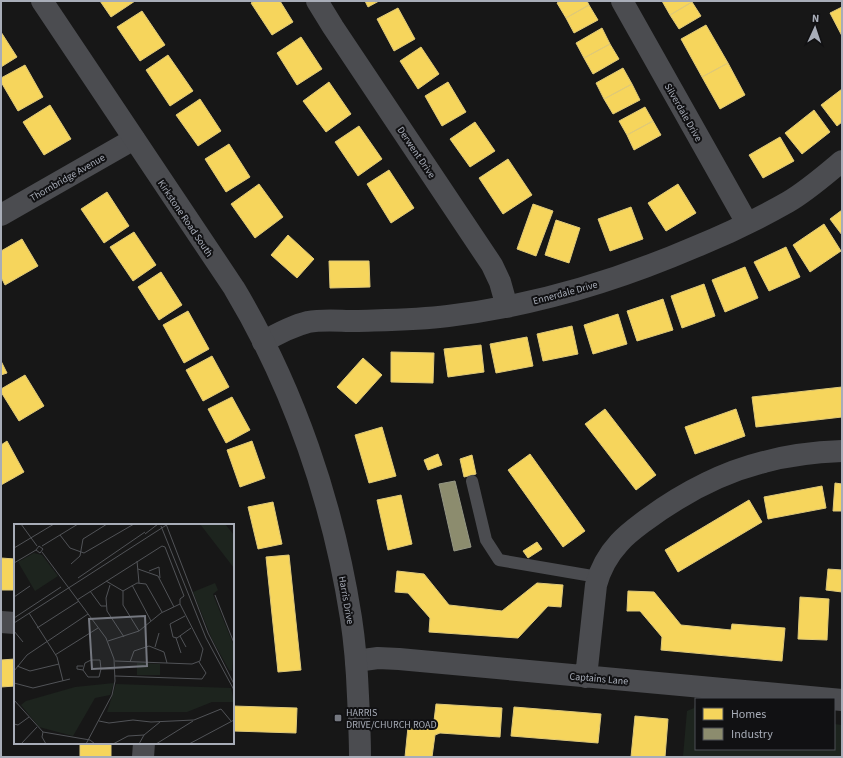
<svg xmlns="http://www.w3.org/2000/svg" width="843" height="758" font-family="'Source Sans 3',sans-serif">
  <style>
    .green { fill: #1d241e }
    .homes { fill: #f6d55c; stroke: #dfc978 }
    .industry { fill: #8c8c6e; stroke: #949684 }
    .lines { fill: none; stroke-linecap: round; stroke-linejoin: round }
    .service { stroke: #4b4c50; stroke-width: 12 }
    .minor { stroke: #4b4c50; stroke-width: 22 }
    .tertiary { stroke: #4b4c50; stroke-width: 22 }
    .poi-dot { fill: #757880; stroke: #111113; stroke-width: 1.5 }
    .labels { text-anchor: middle; stroke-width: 4; stroke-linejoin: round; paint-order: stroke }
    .street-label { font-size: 10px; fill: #a8adb8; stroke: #111113 }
    .poi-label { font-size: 10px; fill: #a8adb8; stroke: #111113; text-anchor: start }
    .inset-road { fill: none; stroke: #515357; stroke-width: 1 }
    .view { fill: #757880; fill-opacity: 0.15; stroke: #757880; stroke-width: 2 }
    .inset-edge { fill: none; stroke: #a8adb8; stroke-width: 2 }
  </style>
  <rect width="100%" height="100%" fill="#171717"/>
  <!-- green -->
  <path class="green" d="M695 704 696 749H834V724L842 725V757H683L687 711 694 708Z"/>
  <!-- homes -->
  <path class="homes" d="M100 1H135L111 17Z
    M254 1H280L293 22 272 35 251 3Z
    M365 1H379L368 7Z
    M560 1H587L589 5 566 18 557 3Z
    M662 1H692V2L670 15Z
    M692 2 701 16 679 29 670 15Z
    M589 5 598 20 574 33 566 18Z
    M842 7V36L830 13Z
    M398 8 415 39 394 51 377 19Z
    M142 11 165 45 140 61 117 27Z
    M706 25 728 63 702 77 681 39Z
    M602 28 610 44 584 58 576 43Z
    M1 32 17 57 1 67Z
    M301 37 322 69 297 85 277 53Z
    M610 44 619 59 593 74 584 58Z
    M421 47 439 74 418 89 400 61Z
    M168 55 193 91 170 106 146 70Z
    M728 63 745 95 720 109 702 77Z
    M25 65 43 97 18 111 1 82V78Z
    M623 68 632 84 604 99 596 83Z
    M329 82 351 114 326 132 303 101Z
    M448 82 466 112 442 126 425 96Z
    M632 84 640 100 613 114 604 99Z
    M842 89V122L837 126 821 105Z
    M200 99 221 131 198 146 176 115Z
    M50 105 71 139 44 155 23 122Z
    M645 107 653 121 627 135 619 121Z
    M814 110 830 132 802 154 785 133Z
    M653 121 661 135 634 150 627 135Z
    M475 122 495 151 470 167 450 139Z
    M359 126 382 159 358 176 335 142Z
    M780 137 794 161 763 178 749 155Z
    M229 144 250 177 226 192 205 159Z
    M508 159 532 195 503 214 479 178Z
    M389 170 414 208 391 223 367 184Z
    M259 184 283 217 255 238 231 204Z
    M678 184 696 213 666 231 648 203Z
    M107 192 129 226 104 243 81 209Z
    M533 204 553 211 536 256 517 249Z
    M631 207 643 239 610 251 598 219Z
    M842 210V235L830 219Z
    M556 220 580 228 569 263 545 255Z
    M824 224 841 251 810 272 793 245Z
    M134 232 156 265 133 281 110 247Z
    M288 235 314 259 297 278 271 255Z
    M22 239 38 266 5 285 1 277V251Z
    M786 247 800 277 769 291 754 262Z
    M329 261H369L370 287 330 288Z
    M745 267 758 298 725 312 712 280Z
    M161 272 182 305 159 320 138 287Z
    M704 284 715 316 682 328 671 296Z
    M663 299 673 330 637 341 627 311Z
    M188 311 209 349 184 363 163 325Z
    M618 314 627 344 593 354 584 325Z
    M572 326 578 354 543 361 537 334Z
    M527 337 533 366 496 373 490 344Z
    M481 345 484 372 448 377 444 349Z
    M391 352 434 353 433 383 391 382Z
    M212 356 229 387 203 401 186 370Z
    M363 358 382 375 356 404 337 387Z
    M1 361 7 373 1 375Z
    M25 375 44 406 19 421 1 392V389Z
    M842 387V417L756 427 752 397Z
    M232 397 250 430 226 443 208 409Z
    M605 409 656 475 636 490 585 424Z
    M736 409 745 436 695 454 685 427Z
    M382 427 396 476 369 483 355 435Z
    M7 441 24 472 1 485V445Z
    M252 441 265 478 240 487 227 450Z
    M438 454 442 465 428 470 424 460Z
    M530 454 585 531 563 547 508 470Z
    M472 455 476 474 464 477 460 459Z
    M835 483 842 484V511H833Z
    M822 486 826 508 768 519 764 497Z
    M401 495 412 544 388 550 377 500Z
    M749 500 762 522 678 572 665 550Z
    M273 502 282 544 258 549 248 507Z
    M537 542 542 549 528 558 523 551Z
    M289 555 301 670 278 672 266 557Z
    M1 558 15 559V590H1Z
    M828 569 842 570V592L826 590Z
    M397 571 424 574 449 605 502 611 537 583 563 585 561 607 548 606 518 638 429 632 430 618 408 593 395 592Z
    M628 591 654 592 681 625 731 630 732 624 785 628 782 661 661 650 662 637 640 611H627Z
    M800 597 829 599 827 640 798 639Z
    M15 659V686L1 687V660Z
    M436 704 502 708 500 737 440 733 435 735 432 757H405L408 727 426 729 434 721Z
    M233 706 297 708 296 733 233 731Z
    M514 707 601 714 598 743 511 736Z
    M635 716 668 719 665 757H631Z
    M80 743H111V757H80Z"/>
  <!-- industry -->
  <path class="industry" d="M455 481 471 547 454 551 439 484Z"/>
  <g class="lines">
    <!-- service -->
    <path class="service" d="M472 481 486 540 499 560 598 577"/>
    <!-- minor -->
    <path class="minor" d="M317 1 333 27 492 265 500 282 507 307
      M622 1 747 223
      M1 215 134 139
      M263 342C277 334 292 326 308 322 323 319 340 321 355 321 386 320 417 320 448 316 534 306 616 281 695 247 727 234 758 219 788 202 807 191 825 175 842 161
      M1 622 15 623
      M356 661 378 658 399 659 842 700
      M586 677 596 585C600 570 608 555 619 543 625 536 634 529 642 523 678 496 720 473 764 462 789 455 816 452 842 451
      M143 757 144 743"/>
    <!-- tertiary -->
    <path class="tertiary" d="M42 1 234 288C294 388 333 503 351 618 355 644 357 670 358 696 359 717 360 737 360 757"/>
  </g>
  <!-- markers -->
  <rect class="poi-dot" x="334" y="714" width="8" height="8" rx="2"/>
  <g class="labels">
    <!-- street labels -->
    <g class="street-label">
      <text transform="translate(684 112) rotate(60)" y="4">Silverdale Drive</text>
      <text transform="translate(417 152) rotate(56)" y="4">Derwent Drive</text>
      <text transform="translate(67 177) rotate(-30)" y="4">Thornbridge Avenue</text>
      <text transform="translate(186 218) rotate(56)" y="4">Kirkstone Road South</text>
      <text transform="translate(565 292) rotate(-15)" y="4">Ennerdale Drive</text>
      <text transform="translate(347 600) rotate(80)" y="4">Harris Drive</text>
      <text transform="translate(599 678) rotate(5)" y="4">Captains Lane</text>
    </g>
    <!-- poi labels -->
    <g class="poi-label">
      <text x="346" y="716">HARRIS<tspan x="346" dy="12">DRIVE/CHURCH ROAD</tspan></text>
    </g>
  </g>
  <!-- overview -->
  <g transform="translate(14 524)">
    <rect width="220" height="220" fill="#171717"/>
    <path d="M186 0H211L220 11V44ZM20 29 28 31 44 52 21 67 4 38ZM201 59 204 66 199 70 200 73 220 122 218 147 215 146 198 115 179 68ZM123 139 146 140V151H123ZM100 159 96 171 81 174 59 212 25 203 7 181 12 177 61 163ZM102 160 217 164 220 178H198L173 188H93Z" fill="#1d241e"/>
    <path class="inset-road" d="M7 0 23 22M152 0 194 109 220 160M147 2 192 114 220 166M131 10 144 0M46 11 56 24 70 29 120 0M28 22 64 0M0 24 40 0M28 28 92 114 100 135 101 157 98 171 72 220M123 37 125 59M0 39 22 26 25 22 29 25 26 29 22 26M57 40 66 32 69 15 93 0M124 45 144 52 160 83M135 47 145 43 146 54M64 54 131 8M92 57 109 67M96 61 92 74 93 87 110 113M118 61 137 97M76 67 87 82H92M109 67 123 59 132 60 148 88M109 67V81L125 107M201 71 220 119M0 73 16 62M63 76 148 22 151 23 170 72M15 89 43 133 49 157M171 92 156 100 159 113 163 114 177 104M0 94 47 63M0 99 154 0M23 104 65 77M0 107 9 118M166 112 172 123M162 114 167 129M94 117 125 107 147 89 166 80V75L170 72M141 123 145 109M41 131 84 104M101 137 178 140 186 137 189 125 166 80M116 138 120 127 135 122 150 128 153 139M3 142 16 147 45 140M87 145 85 153H74L69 146 71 139 77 136H86L87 145H101M69 146 63 145V142H69M0 147 13 131 74 90M101 152 188 155 192 149 185 138M0 159 19 164 56 155M0 176 29 208 76 216 81 220M85 197 95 199 119 196 137 198 180 196 207 185 217 197M0 200 4 201 15 193M29 208 28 213 32 220M7 220 23 203M99 220 114 212 130 211M125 220 130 211 146 198M142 220 179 197M175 220 220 196"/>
    <path class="view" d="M131 92 133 142 78 145 75 95Z"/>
    <rect width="220" height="220" class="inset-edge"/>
  </g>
  <!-- border -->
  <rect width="843" height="758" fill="none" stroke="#a8adb8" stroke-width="4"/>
  <!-- legend -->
  <rect x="695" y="698" width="140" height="52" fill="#111113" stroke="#4d4f55"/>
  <rect x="703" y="708" width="20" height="12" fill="#f6d55c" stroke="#4d4f55"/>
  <text x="731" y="718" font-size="12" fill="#a8adb8">Homes</text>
  <rect x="703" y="728" width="20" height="12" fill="#8c8c6e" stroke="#4d4f55"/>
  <text x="731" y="738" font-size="12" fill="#a8adb8">Industry</text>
  <!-- north arrow -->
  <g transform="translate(815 28) rotate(3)" stroke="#111113" stroke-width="3" paint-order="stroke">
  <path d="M0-3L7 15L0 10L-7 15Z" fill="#a8adb8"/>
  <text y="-6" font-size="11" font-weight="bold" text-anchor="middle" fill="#a8adb8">N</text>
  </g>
</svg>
